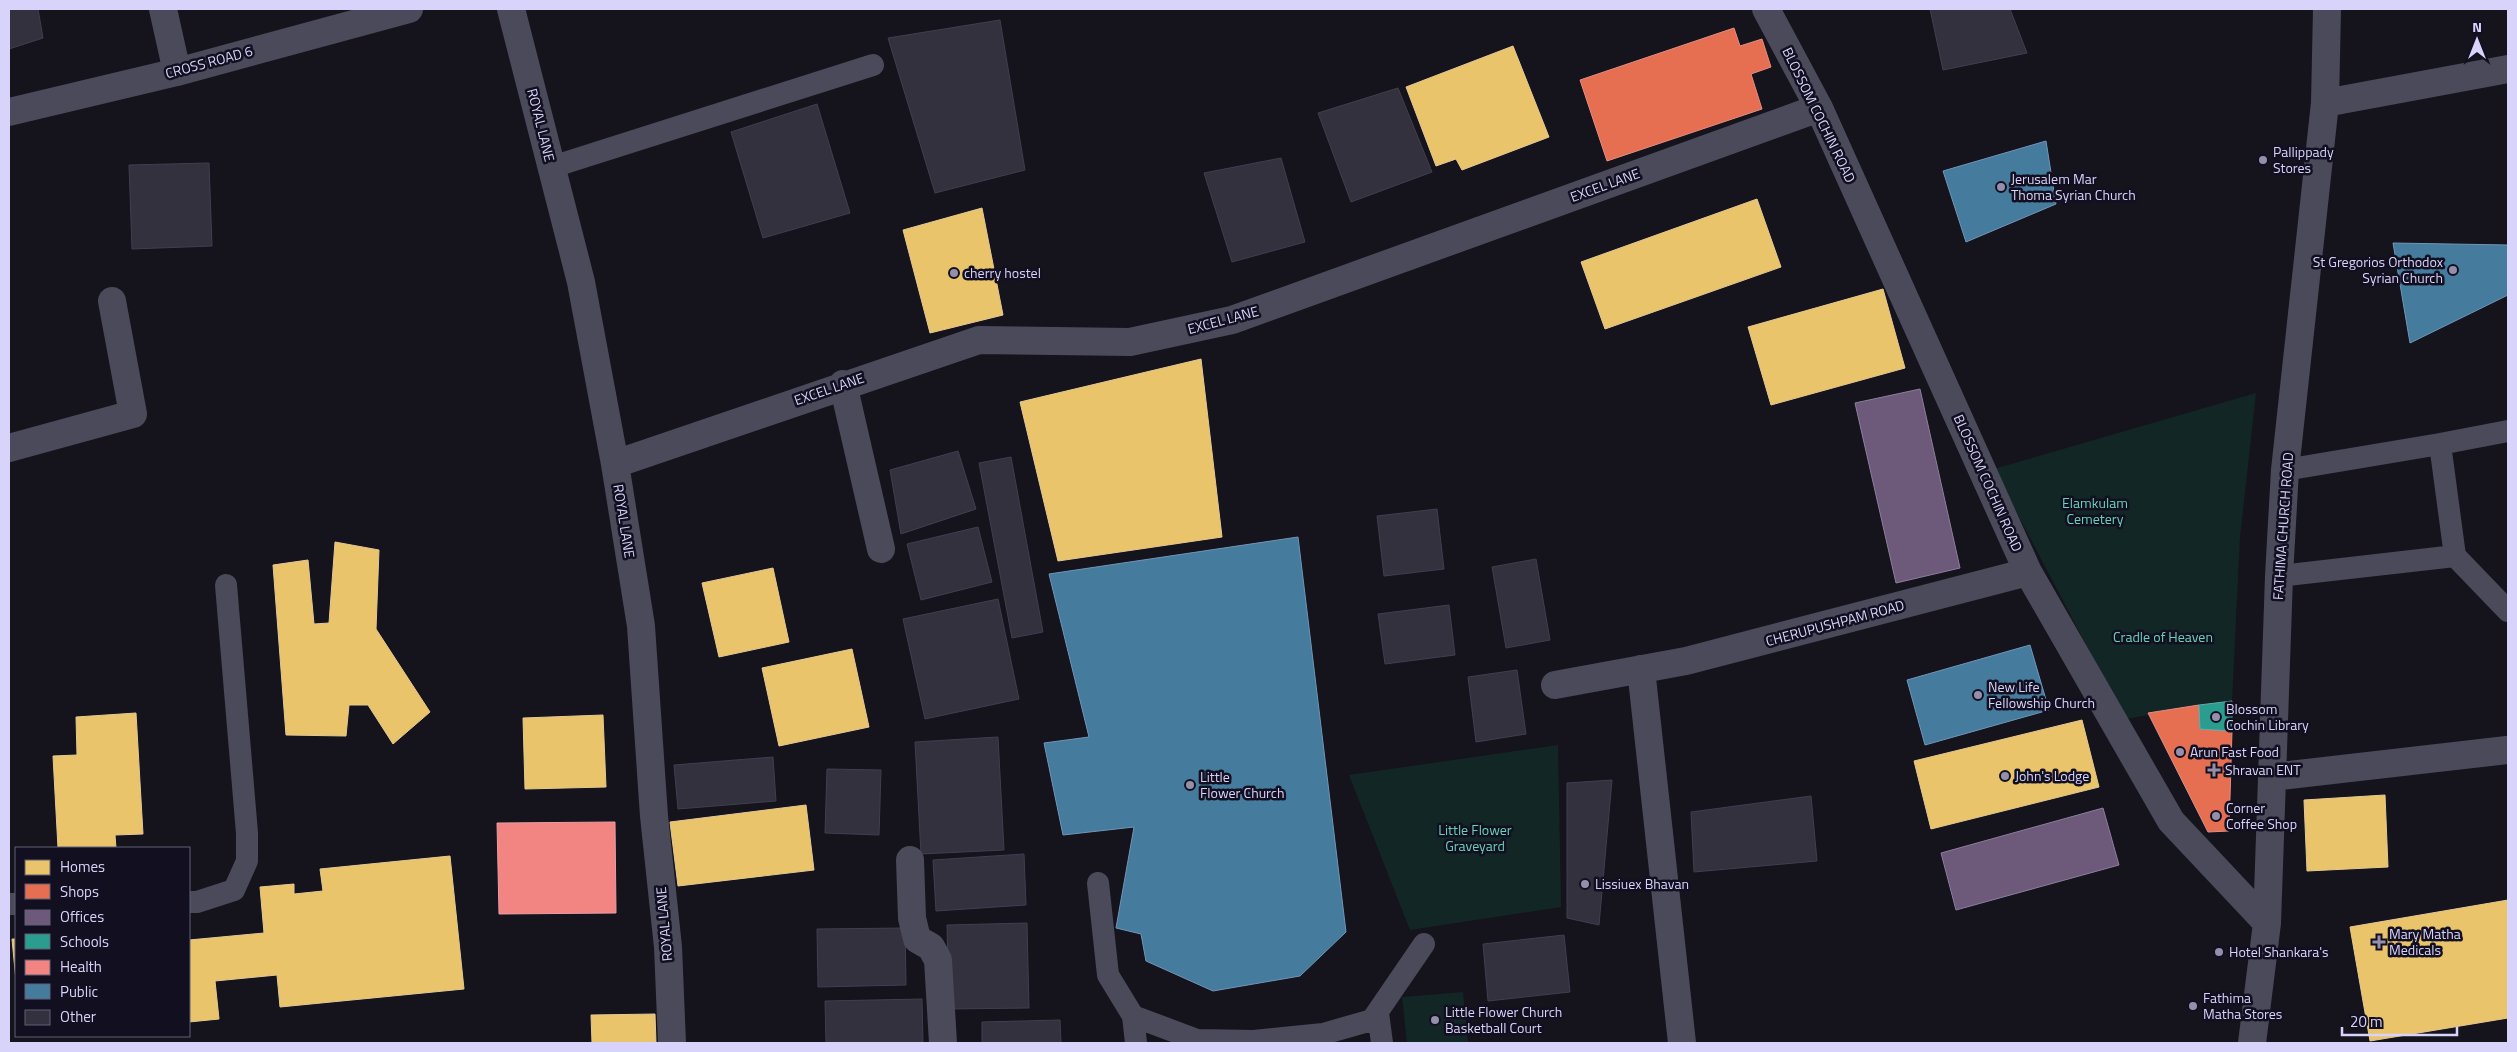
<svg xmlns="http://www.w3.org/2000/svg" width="2517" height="1052" font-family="'Titillium Web',sans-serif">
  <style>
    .green { fill: #132626 }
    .homes { fill: #e9c46a; stroke: #e4c895 }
    .shops { fill: #e76f51; stroke: #e28d84 }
    .offices { fill: #6d597a; stroke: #8d7ea0 }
    .schools { fill: #2a9d8f; stroke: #5eadaf }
    .health { fill: #f28482; stroke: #ea9ca6 }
    .public { fill: #457b9d; stroke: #7195b9 }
    .building { fill: #33313e; stroke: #413e4f }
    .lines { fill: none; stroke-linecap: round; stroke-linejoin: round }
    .lane { stroke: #4b4a5b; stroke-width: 22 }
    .street { stroke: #4b4a5b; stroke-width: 28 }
    .poi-dot { fill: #9490ac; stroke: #121020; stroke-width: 2 }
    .labels { text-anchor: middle; stroke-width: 5; stroke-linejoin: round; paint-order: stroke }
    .street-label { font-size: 14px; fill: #d8d3fa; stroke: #121020 }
    .poi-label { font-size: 14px; fill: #d8d3fa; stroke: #121020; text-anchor: start }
    .park-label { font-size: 14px; fill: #68d1b7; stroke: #121020 }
  </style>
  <rect width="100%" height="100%" fill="#15141c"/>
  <!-- green -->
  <path class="green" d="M2256 393 2240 537 2232 701 2125 719 1994 469Z
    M1558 745 1561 907 1410 930 1349 775Z
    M1463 992 1468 1043H1407L1402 997Z"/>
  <!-- homes -->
  <path class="homes" d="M1513 46 1549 137 1462 170 1456 159 1436 166 1406 87Z
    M1757 199 1781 267 1605 329 1581 262Z
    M982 208 1003 315 930 333 903 230Z
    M1883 289 1905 368 1771 405 1748 327Z
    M1201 359 1222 537 1058 561 1020 402Z
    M335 542 379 550 376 629 430 712 393 744 368 705H349L346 736 286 735 273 565 308 560 314 624 329 623Z
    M773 568 789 642 719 657 702 583Z
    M852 649 869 727 779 746 762 668Z
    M136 713 143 834 115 835 116 848H58L53 756 77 755 76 717Z
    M603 715 606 787 525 789 523 718Z
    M2082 720 2099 787 1931 829 1914 761Z
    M2385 795 2388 867 2307 871 2304 800Z
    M806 805 814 870 678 886 670 822Z
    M450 856 464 989 280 1007 277 975 215 981 219 1019 189 1022V940L264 933 260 887 294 884V894L323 891 320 869Z
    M2508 900V1018L2370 1041 2350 927Z
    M12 939H16V981Z
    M655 1014 656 1043H592L591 1015Z"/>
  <!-- shops -->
  <path class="shops" d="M1734 28 1740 46 1762 39 1771 67 1751 74 1762 109 1607 161 1580 80Z
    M2199 705 2200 729 2232 731 2229 831 2208 832 2148 713Z"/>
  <!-- offices -->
  <path class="offices" d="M1920 389 1960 568 1896 583 1855 403Z
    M2103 808 2119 865 1956 910 1941 853Z"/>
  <!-- schools -->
  <path class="schools" d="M2232 701V731L2200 729 2199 705Z"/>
  <!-- health -->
  <path class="health" d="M615 822 616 913 499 914 497 823Z"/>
  <!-- public -->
  <path class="public" d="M2046 141 2056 204 1966 242 1943 171Z
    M2393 243 2508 245V295L2410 343Z
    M1298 537 1346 932 1300 976 1213 991 1146 961 1141 934 1116 928 1134 827 1063 835 1044 743 1089 737 1049 574Z
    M2030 645 2049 710 1925 745 1907 680Z"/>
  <!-- building -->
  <path class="building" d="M9 9H38L43 38 9 49Z
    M1930 9H2010L2027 53 1943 70Z
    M1000 20 1025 170 935 193 888 38Z
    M1398 88 1432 172 1351 202 1318 113Z
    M817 104 850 213 763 238 731 132Z
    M1281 158 1305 242 1232 262 1204 173Z
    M209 163 212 246 132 249 129 165Z
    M958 451 976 509 901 534 890 470Z
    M1011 457 1043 632 1012 638 979 463Z
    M1437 509 1444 569 1384 576 1377 516Z
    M978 527 992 582 921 600 907 544Z
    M1536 559 1550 640 1506 648 1492 567Z
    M998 599 1019 699 925 719 903 619Z
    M1449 605 1455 655 1385 664 1378 614Z
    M1517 670 1526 734 1476 742 1468 677Z
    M998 737 1004 850 921 854 915 742Z
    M773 757 776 801 678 809 674 765Z
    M827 769 881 770 879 835 825 833Z
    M1612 780 1599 925 1567 918V783Z
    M1811 796 1817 861 1694 872 1691 812Z
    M1024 854 1026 905 936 911 933 860Z
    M1027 923 1029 1008 949 1009 947 925Z
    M905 928 906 985 818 987 817 929Z
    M1564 935 1570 992 1488 1001 1483 944Z
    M922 999 923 1043H826L825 1001Z
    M1060 1020 1061 1043H982V1022Z"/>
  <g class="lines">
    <!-- lane -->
    <path class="lane" d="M552 167 873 65
      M2440 444 2508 431
      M2455 556 2508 611
      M2279 576 2455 556 2440 444 2285 470
      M1098 883 1108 975 1133 1016 1136 1043
      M189 902H197L234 890 247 861V833L226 585
      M9 904H16
      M1378 1013 1382 1043
      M1133 1016 1197 1040 1254 1041 1323 1034 1372 1020 1424 944"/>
    <!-- street -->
    <path class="street" d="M163 9 177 72
      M511 9 581 282 615 464 641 626 654 816 668 947 672 1043
      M1766 9 1819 108 2028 572 2171 821 2267 923
      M2325 103 2508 69
      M9 112 177 72 409 9
      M843 384 881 549
      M9 448 133 414 112 301
      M615 464 979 340 1130 342 1232 320 1819 108
      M1641 669 1682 1043
      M1555 685 1686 661 2028 572
      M2272 777 2507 750
      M910 860 912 918 917 939 931 947 938 960 943 1043
      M2252 1043 2267 923 2279 576 2285 470 2325 103 2327 9"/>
  </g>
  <!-- markers -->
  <g class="poi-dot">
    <circle cx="2263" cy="160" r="5"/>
    <circle cx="2001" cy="187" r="5"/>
    <circle cx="2453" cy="270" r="5"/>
    <circle cx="954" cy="273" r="5"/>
    <circle cx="1978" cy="695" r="5"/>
    <circle cx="2216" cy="717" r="5"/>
    <circle cx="2180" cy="752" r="5"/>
    <path d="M2211.5 762.5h5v5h5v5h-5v5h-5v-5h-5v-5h5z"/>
    <circle cx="2005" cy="776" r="5"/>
    <circle cx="1190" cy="785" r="5"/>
    <circle cx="2216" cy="816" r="5"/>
    <circle cx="1585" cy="884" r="5"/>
    <path d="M2376.5 934.5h5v5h5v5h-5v5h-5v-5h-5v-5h5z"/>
    <circle cx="2219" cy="952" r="5"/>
    <circle cx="2193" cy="1006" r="5"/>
    <circle cx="1435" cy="1020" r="5"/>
  </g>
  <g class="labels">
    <!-- street labels -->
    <g class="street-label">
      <text transform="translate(209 62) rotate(-15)" y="5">CROSS ROAD 6</text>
      <text transform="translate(1819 115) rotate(64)" y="5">BLOSSOM COCHIN ROAD</text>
      <text transform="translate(541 125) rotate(76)" y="5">ROYAL LANE</text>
      <text transform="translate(1605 185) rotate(-20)" y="5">EXCEL LANE</text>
      <text transform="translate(1223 320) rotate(-15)" y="5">EXCEL LANE</text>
      <text transform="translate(829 389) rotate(-19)" y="5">EXCEL LANE</text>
      <text transform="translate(1988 483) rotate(66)" y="5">BLOSSOM COCHIN ROAD</text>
      <text transform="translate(624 521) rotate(81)" y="5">ROYAL LANE</text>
      <text transform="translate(2283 526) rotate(-86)" y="5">FATHIMA CHURCH ROAD</text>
      <text transform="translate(1835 623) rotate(-15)" y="5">CHERUPUSHPAM ROAD</text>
      <text transform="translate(664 924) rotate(-95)" y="5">ROYAL LANE</text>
    </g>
    <!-- poi labels -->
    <g class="poi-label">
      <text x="2273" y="157">Pallippady<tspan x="2273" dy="16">Stores</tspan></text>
      <text x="2011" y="184">Jerusalem Mar<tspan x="2011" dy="16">Thoma Syrian Church</tspan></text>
      <text x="2443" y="267" text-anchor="end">St Gregorios Orthodox<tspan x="2443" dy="16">Syrian Church</tspan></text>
      <text x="964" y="278">cherry hostel</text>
      <text x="1988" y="692">New Life<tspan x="1988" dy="16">Fellowship Church</tspan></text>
      <text x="2226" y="714">Blossom<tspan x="2226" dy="16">Cochin Library</tspan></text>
      <text x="2190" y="757">Arun Fast Food</text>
      <text x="2225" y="775">Shravan ENT</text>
      <text x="2015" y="781">John's Lodge</text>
      <text x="1200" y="782">Little<tspan x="1200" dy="16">Flower Church</tspan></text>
      <text x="2226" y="813">Corner<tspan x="2226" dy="16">Coffee Shop</tspan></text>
      <text x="1595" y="889">Lissiuex Bhavan</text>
      <text x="2389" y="939">Mary Matha<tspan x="2389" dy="16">Medicals</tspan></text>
      <text x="2229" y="957">Hotel Shankara's</text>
      <text x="2203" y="1003">Fathima<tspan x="2203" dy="16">Matha Stores</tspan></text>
      <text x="1445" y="1017">Little Flower Church<tspan x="1445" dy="16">Basketball Court</tspan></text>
    </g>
    <!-- park labels -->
    <g class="park-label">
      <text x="2095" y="508">Elamkulam<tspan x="2095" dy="16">Cemetery</tspan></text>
      <text x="2163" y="642">Cradle of Heaven</text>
      <text x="1475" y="835">Little Flower<tspan x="1475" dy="16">Graveyard</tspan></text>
    </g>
  </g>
  <!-- border -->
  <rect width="2517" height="1052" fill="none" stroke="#d8d3fa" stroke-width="20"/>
  <!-- legend -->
  <rect x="15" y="847" width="175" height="190" fill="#121020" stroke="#615e77"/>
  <rect x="25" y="860" width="25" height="15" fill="#e9c46a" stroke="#615e77"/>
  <text x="60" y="872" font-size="15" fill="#d8d3fa">Homes</text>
  <rect x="25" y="884" width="25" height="15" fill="#e76f51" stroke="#615e77"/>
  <text x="60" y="897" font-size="15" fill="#d8d3fa">Shops</text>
  <rect x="25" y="910" width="25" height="15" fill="#6d597a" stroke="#615e77"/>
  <text x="60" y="922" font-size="15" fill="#d8d3fa">Offices</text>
  <rect x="25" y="934" width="25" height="15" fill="#2a9d8f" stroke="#615e77"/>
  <text x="60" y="947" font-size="15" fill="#d8d3fa">Schools</text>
  <rect x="25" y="960" width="25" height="15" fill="#f28482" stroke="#615e77"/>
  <text x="60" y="972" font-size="15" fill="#d8d3fa">Health</text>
  <rect x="25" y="984" width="25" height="15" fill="#457b9d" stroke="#615e77"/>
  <text x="60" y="997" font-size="15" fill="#d8d3fa">Public</text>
  <rect x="25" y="1010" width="25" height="15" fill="#33313e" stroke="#615e77"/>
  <text x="60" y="1022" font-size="15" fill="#d8d3fa">Other</text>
  <!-- north arrow -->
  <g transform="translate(2477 40)" stroke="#121020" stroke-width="4" paint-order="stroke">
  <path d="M0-4L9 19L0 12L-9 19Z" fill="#d8d3fa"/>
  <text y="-8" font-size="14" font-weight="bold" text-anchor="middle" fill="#d8d3fa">N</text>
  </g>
  <!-- scale -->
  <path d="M2342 1027v8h115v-8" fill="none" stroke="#d8d3fa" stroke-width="2.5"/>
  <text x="2350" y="1027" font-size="15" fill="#d8d3fa" stroke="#121020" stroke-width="4" paint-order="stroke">20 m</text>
</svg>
